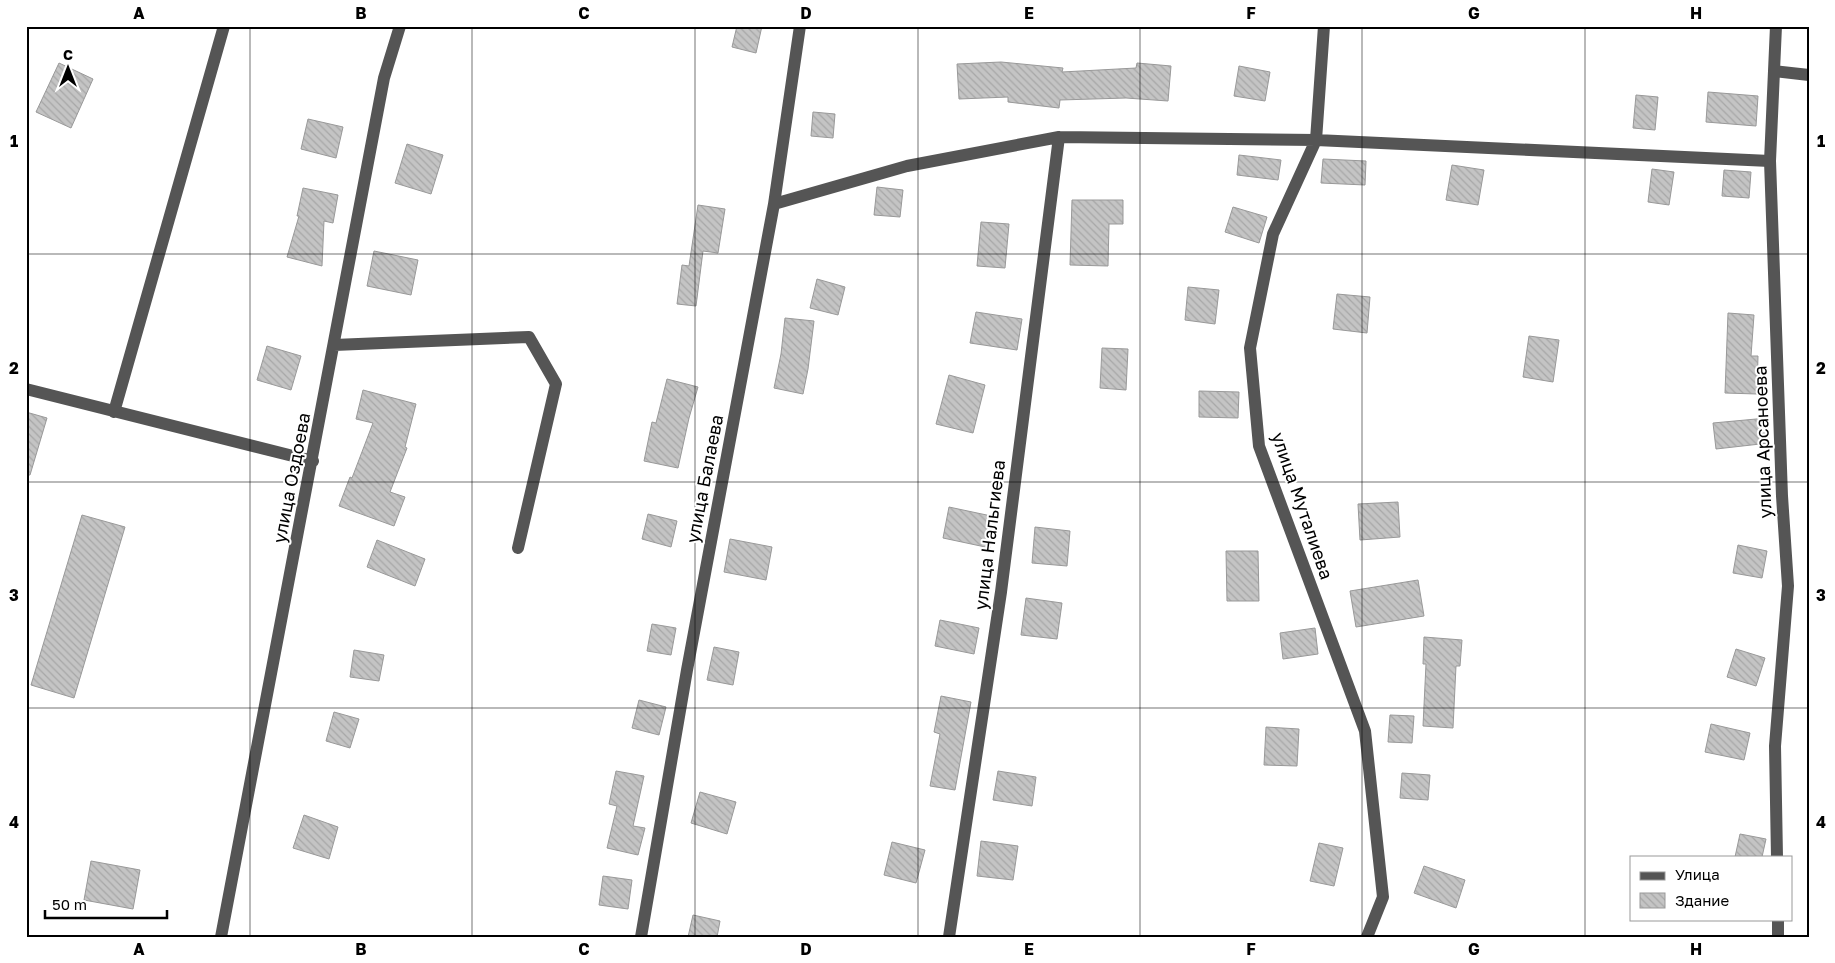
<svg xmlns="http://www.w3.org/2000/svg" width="1835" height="963" font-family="'Golos Text',sans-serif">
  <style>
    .building { fill: url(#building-back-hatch); stroke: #999 }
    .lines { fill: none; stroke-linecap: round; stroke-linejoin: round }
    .minor { stroke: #555; stroke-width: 12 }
    .grid { fill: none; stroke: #000; stroke-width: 1; stroke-opacity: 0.55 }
    .labels { text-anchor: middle; stroke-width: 4; stroke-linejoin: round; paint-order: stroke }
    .street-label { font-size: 18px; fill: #000; stroke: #fff }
    .neatline { fill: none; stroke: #000; stroke-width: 2 }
    .grid-label { font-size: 16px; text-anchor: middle; font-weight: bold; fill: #000 }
  </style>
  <defs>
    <pattern id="building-back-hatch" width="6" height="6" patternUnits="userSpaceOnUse" patternTransform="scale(1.25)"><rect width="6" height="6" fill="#c4c4c4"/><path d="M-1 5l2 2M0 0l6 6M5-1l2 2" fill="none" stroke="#a7a7a7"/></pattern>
  </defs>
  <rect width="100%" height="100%" fill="#fff"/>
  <!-- building -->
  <path class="building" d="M737 26H762L756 53 732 47Z
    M1001 62 1063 68 1062 72 1136 68 1137 63 1171 66 1168 101 1126 98 1060 100 1059 108 1008 102V97L959 99 957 64Z
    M59 63 93 79 71 128 36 112Z
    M1239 66 1270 72 1265 101 1234 96Z
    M1708 92 1758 96 1756 126 1706 122Z
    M1636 95 1658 97 1655 130 1633 128Z
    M813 112 835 114 833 138 811 136Z
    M308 119 343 127 336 158 301 149Z
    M407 144 443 155 431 194 395 183Z
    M1239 155 1281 160 1278 180 1237 175Z
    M1323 159 1366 161 1365 185 1321 183Z
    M1452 165 1484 170 1478 205 1446 200Z
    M1652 169 1674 172 1669 205 1648 202Z
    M1724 170 1751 172 1749 198 1722 196Z
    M877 187 903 190 900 217 874 215Z
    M303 188 338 195 333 223 324 221 322 266 287 257 299 216H297Z
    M1072 200H1123V224H1109L1108 266 1070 265Z
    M698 205 725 209 718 253 703 251 696 306 677 304 682 265 689 266Z
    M1233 207 1267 217 1259 243 1225 232Z
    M981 222 1009 224 1005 268 977 266Z
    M374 251 418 260 411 295 367 286Z
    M817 279 845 287 838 315 810 308Z
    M1188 287 1219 290 1215 324 1185 320Z
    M1337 294 1370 297 1367 333 1333 329Z
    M976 312 1022 319 1017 350 970 343Z
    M1728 313 1754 315 1751 356H1758L1757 394 1725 393Z
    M785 318 814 321 808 369 803 394 774 388 781 354Z
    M1529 336 1559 340 1553 382 1523 377Z
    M267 346 301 356 291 390 257 380Z
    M1102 348 1128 349 1126 390 1100 388Z
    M949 375 985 385 973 433 936 424Z
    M667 379 698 387 689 418 678 468 644 461 652 422 656 423Z
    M363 390 416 404 405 447 407 448 390 492 405 497 394 526 339 506 350 477 352 478 373 423 356 419Z
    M1199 391 1239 392 1238 418 1199 417Z
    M26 412 47 418 30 475H26Z
    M1767 418 1769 443 1716 449 1713 423Z
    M1398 502 1400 537 1360 540 1358 504Z
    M949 507 996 517 990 548 943 538Z
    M648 514 677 521 671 547 642 539Z
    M82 515 125 527 74 698 31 685Z
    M1035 527 1070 531 1067 566 1032 563Z
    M730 539 772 547 766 580 724 572Z
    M377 540 425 559 415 586 367 567Z
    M1738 545 1767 551 1762 578 1733 573Z
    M1226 551H1258L1259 601H1227Z
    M1418 580 1424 616 1356 627 1350 591Z
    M1026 598 1062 603 1057 639 1021 635Z
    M940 620 979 628 974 654 935 646Z
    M652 624 676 628 671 655 647 651Z
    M1315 628 1318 654 1283 659 1280 633Z
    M1424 637 1462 640 1460 666H1456L1453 728 1423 726 1426 664H1423Z
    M714 647 739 652 733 685 707 680Z
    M1736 649 1765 658 1756 686 1727 677Z
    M354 650 384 655 379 681 350 677Z
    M941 696 971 702 955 790 930 786 940 734 934 732Z
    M639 700 666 707 659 735 632 728Z
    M334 712 359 719 350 748 326 741Z
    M1390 715 1414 716 1412 743 1388 742Z
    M1711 724 1750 733 1744 760 1705 752Z
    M1266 727 1299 729 1297 766 1264 765Z
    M616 771 644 776 633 826 645 828 638 855 607 848 617 806 609 804Z
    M998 771 1036 777 1032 806 993 800Z
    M1402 773 1430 775 1428 800 1400 798Z
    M700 792 736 802 727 834 691 823Z
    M304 815 338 827 329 859 293 848Z
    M1740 834 1766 839 1762 857H1735Z
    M981 841 1018 846 1013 880 977 876Z
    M892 842 925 850 916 883 884 875Z
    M1319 843 1343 848 1334 886 1310 881Z
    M91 861 140 870 133 909 84 900Z
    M1424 866 1465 880 1456 908 1414 893Z
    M603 876 632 880 628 909 599 905Z
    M693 915 720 921 717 937H688Z"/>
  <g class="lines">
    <!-- minor -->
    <path class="minor" d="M1324 26 1316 140 1273 234 1250 348 1259 446 1365 731 1383 897 1367 937
      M1776 26 1770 161 1782 496 1788 586 1775 746 1777 857
      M1774 71 1809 75
      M774 204 907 166 1059 137 1316 140 1770 161
      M334 345 529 337 556 384 518 548
      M26 389 313 461
      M114 412 224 26
      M1778 919V937
      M221 937 384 78 400 26
      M641 937 687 670 774 204 800 26
      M949 937 1001 592 1059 137"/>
  </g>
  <!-- grid -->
  <path class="grid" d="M250 26V937M472 26V937M695 26V937M918 26V937M1140 26V937M1362 26V937M1585 26V937M26 254H1809M26 482H1809M26 708H1809"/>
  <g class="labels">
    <!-- street labels -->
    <g class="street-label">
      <text transform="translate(1763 442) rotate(-92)" y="6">улица Арсаноева</text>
      <text transform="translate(292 478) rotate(-79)" y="6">улица Оздоева</text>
      <text transform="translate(705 479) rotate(-79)" y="6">улица Балаева</text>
      <text transform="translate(1302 506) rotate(71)" y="6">улица Муталиева</text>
      <text transform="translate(990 535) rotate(-83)" y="6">улица Нальгиева</text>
    </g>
  </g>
  <!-- border -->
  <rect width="1835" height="963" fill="none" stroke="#ffffff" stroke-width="55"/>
  <!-- legend -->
  <rect x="1630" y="856" width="162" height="65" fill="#ffffff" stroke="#999999"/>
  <rect x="1640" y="872" width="25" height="8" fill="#555555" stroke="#999999"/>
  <text x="1675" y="880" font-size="15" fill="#000000">Улица</text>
  <rect x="1640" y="893" width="25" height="15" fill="url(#building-back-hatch)" stroke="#999999"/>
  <text x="1675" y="906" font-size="15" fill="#000000">Здание</text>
  <!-- north arrow -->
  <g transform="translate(68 68)" stroke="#ffffff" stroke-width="4" paint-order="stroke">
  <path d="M0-4L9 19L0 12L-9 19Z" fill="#000000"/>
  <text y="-8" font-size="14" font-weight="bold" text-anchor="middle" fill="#000000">С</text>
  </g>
  <!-- scale -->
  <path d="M45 910v8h122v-8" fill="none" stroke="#000000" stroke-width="2.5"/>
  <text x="52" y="910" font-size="15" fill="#000000" stroke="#ffffff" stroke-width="4" paint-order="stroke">50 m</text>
  <rect x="28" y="28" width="1780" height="908" class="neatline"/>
  <g class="grid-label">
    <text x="139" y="19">A</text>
    <text x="361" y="19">B</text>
    <text x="584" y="19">C</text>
    <text x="806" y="19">D</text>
    <text x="1029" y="19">E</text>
    <text x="1251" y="19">F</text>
    <text x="1474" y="19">G</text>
    <text x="1696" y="19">H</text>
    <text x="14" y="147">1</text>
    <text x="1821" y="147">1</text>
    <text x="14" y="374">2</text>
    <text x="1821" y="374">2</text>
    <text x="14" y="601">3</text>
    <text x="1821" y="601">3</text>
    <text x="14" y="828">4</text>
    <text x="1821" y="828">4</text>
    <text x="139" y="955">A</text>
    <text x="361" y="955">B</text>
    <text x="584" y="955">C</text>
    <text x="806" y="955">D</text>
    <text x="1029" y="955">E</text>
    <text x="1251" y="955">F</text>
    <text x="1474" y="955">G</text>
    <text x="1696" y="955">H</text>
  </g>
</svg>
